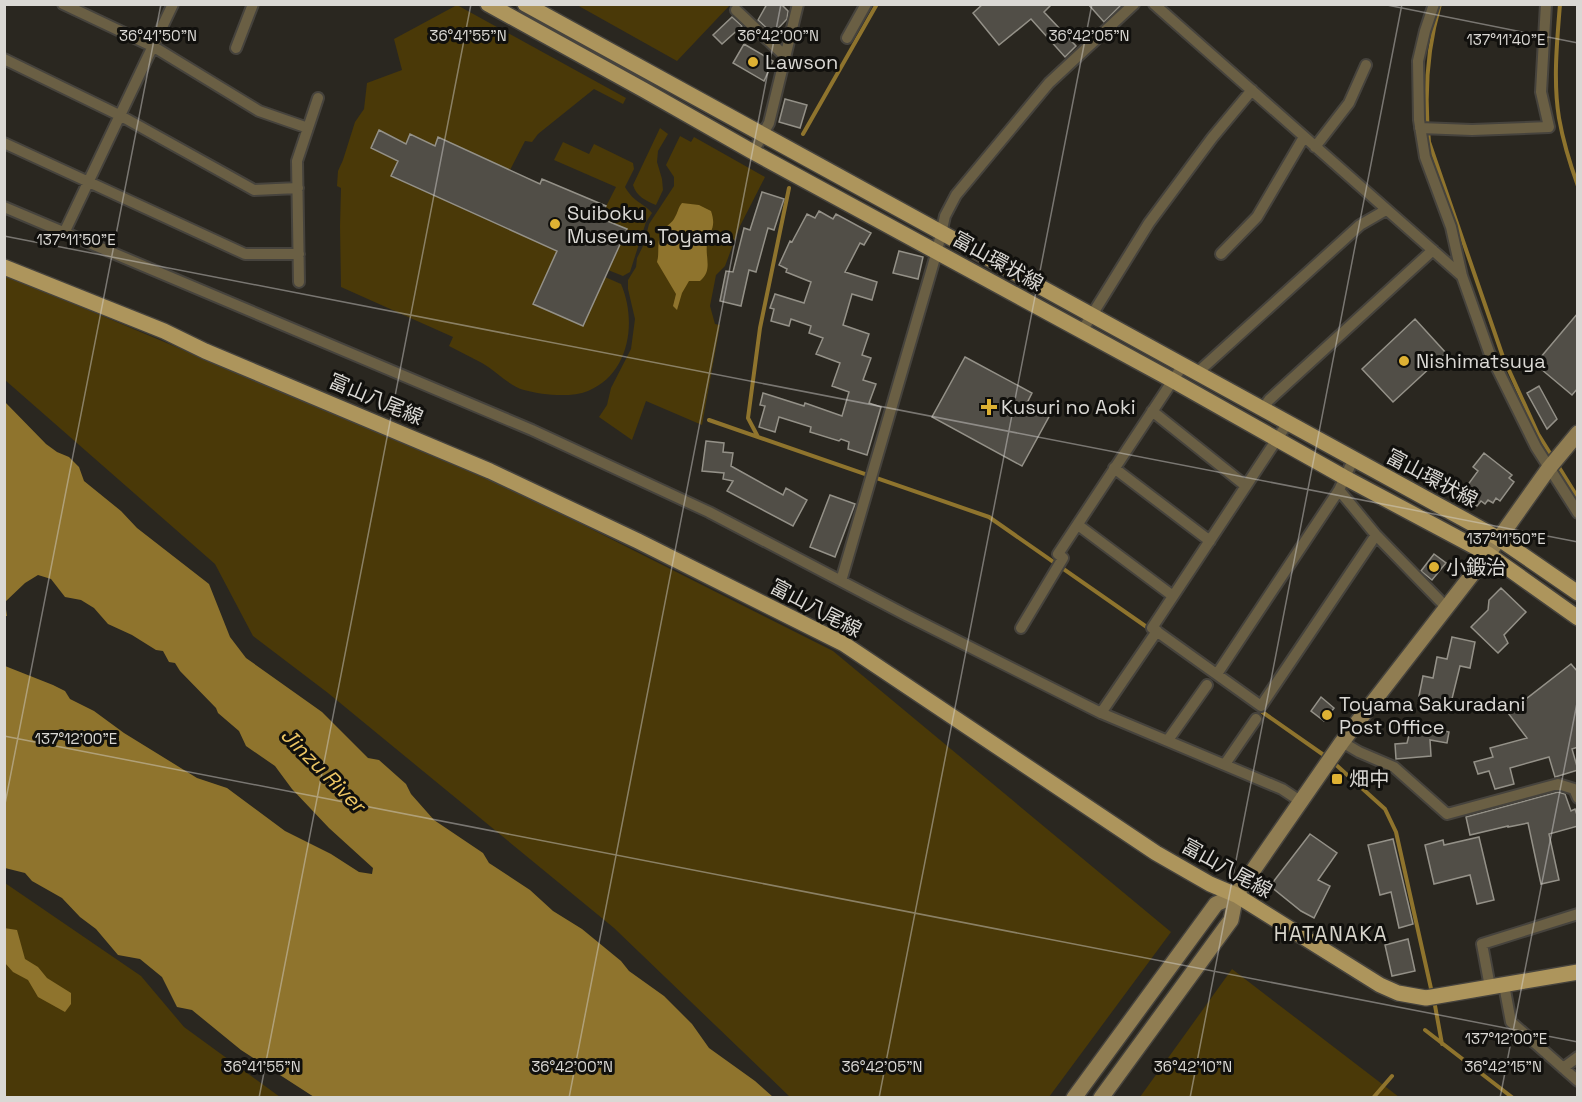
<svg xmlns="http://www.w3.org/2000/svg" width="1582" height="1102" font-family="'Space Grotesk','Noto Sans JP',sans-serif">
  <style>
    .green { fill: #4a3908 }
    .water { fill: #8f742d }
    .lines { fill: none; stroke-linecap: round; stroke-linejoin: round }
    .stream { stroke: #8f742d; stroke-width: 4 }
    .building { fill: #514e47; stroke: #949188; stroke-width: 1.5 }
    .street-casing { stroke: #46433d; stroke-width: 14 }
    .secondary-casing { stroke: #46433d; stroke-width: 18 }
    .primary-casing { stroke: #46433d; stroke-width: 18 }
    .street { stroke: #6a5f44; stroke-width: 10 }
    .secondary { stroke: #907d52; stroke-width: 15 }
    .primary { stroke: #ad955c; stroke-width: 15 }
    .ticks { fill: none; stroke: #dad8d4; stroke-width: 1.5; stroke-opacity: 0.45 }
    .poi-dot { fill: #deb133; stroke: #11100d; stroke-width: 2 }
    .labels { text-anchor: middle; stroke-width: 6; stroke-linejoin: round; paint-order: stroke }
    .poi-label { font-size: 20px; fill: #dad8d4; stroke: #11100d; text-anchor: start }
    .street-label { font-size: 20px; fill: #dad8d4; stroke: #11100d }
    .water-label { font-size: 21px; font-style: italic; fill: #edc664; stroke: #11100d }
    .neighbourhood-label { font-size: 21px; letter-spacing: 1.5px; fill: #d7d4cb; stroke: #11100d }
    .ticks-label { font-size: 15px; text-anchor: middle; fill: #dad8d4; stroke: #11100d; stroke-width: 6; stroke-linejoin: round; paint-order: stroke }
  </style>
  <rect width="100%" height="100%" fill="#2a2720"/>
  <!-- green -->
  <path class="green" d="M457 5 626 98 623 104 594 89 538 134 532 142 525 141 510 170 438 138 435 146 410 135 401 154 395 151 400 140 379 130 371 147 398 161 391 176 557 251 533 304 583 326 605 277 621 284C637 321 630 374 588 391 570 398 543 395 524 390 509 386 496 371 482 363 471 357 460 352 449 346L453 337 341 287 340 226 341 188 337 186 338 171 343 160 355 122 364 109 367 83 402 70 394 39Z
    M577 5H730L677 61Z
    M660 128 668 134 658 151 657 162 662 179 663 190 656 205C646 201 636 196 633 185Z
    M680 136 691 142 694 137 765 177 740 226 725 266 716 275 710 306 715 324 720 325 702 425 646 401 632 440 599 417 607 405 611 388 631 349 635 319 628 289V280L636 267 637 258 644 244 649 224 674 186V177L666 165Z
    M563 142 589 154 594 144 633 163 634 169 625 187C635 204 643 202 652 213L646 222 630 272 623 276 608 270 600 218 616 187 554 160Z
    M5 275 498 482 833 651 1171 932 1049 1097H790L614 928 328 693 253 636 215 564 5 380Z
    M5 883 141 976 184 1027 280 1097 5 1098Z
    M1232 969 1399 1097H1140Z"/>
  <!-- water -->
  <path class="water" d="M682 203 699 205 711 211C717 229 709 230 707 244 705 258 713 270 700 281H689L682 293 677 310 673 306 676 294 657 262C660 252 656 242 662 232 665 226 673 223 675 217 678 212 678 208 682 203Z
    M5 402 46 444 57 452 69 457 79 467 84 481 121 511 137 528 209 584 230 637 246 658 322 712 368 758 379 760 406 784 411 794 434 820 483 853 489 863 530 890 553 911 582 929 621 961 629 971 664 996 692 1024 709 1048 755 1081 773 1097H314L241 1050 192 1010 177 1007 162 977 140 959 118 955 96 929 80 917 62 898 32 881 25 873 5 868V666L53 685 65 691 70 699 94 711 124 733 197 778 227 788 285 831 331 854 359 872 372 874 373 868 329 828 292 789 275 766 246 746 239 731 218 713 216 708 180 671 175 663 169 662 163 651 156 650 132 635 108 624 94 608 81 600 65 597 51 579 38 575 25 583 5 602 7 616H5Z
    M4 928 17 930 25 959 38 967 47 978 71 993V1004L65 1012 38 997 28 980 13 972 5 963Z"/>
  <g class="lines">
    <!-- stream -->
    <path class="stream" d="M1440 4C1427 49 1424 96 1429 142L1503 357 1538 434 1553 458
      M1560 4C1557 42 1553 81 1559 118 1563 141 1570 164 1578 186
      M803 134 877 4
      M709 420 989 517 1151 630
      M758 437 748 418 760 328 789 188
      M1557 464 1578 498
      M1258 709 1328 758
      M1334 763 1385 809 1396 832 1432 993
      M1434 1000 1442 1044
      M1425 1030 1513 1098
      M1373 1098 1392 1076"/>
  </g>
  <!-- building -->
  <path class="building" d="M767 4H781L788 11 787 19 773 34 758 20Z
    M983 4H1052L1044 12 1076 46 1065 57 1031 19 999 45 973 13Z
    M1088 4H1122L1104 22Z
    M732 17 742 26 722 44 713 35Z
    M744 44 773 61 764 81 733 63Z
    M785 99 807 105 800 128 779 122Z
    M379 130 406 144 410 134 435 146 438 137 540 184 542 179 606 206 600 218 627 229 583 326 533 304 557 251 391 176 398 161 371 148Z
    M762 192 784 199 774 230 768 228 756 272 749 270 741 306 720 301 726 271 733 272 744 228 750 230Z
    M819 211 833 219 836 214 871 233 864 245 860 243 845 272 877 282 872 300 852 294 843 325 869 334 862 355 871 358 863 380 876 384 869 403 881 407 867 455 848 449 849 442 841 439 839 441 810 432 811 427 779 417 775 432 759 427 765 406 760 405 763 393 804 406 805 403 842 416 849 392 832 386 840 363 816 354 823 338 809 333 811 326 791 319 789 326 771 321 774 309 770 308 775 294 804 303 811 282 786 272 787 269 779 265 790 241 792 242 807 214 815 218Z
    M899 251 923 257 918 279 893 273Z
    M1578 313V388L1572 395 1535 364Z
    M1415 319 1446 353 1393 402 1362 369Z
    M965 357 1032 393 1028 401 1051 413 1022 466 932 417Z
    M1539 386 1557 419 1547 429 1527 393Z
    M706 441 724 443 723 452 733 453 731 466 783 495 786 488 807 500 793 526 727 491 733 481 723 479 724 473 702 471Z
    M1484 453 1512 475 1509 478 1514 482 1500 501 1496 498 1493 503 1488 500 1485 504 1481 501 1477 506 1461 494 1478 471 1473 467Z
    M830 495 855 504 835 557 810 547Z
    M1434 554 1446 563 1432 580 1421 571Z
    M1501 588 1526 612 1504 635 1508 643 1498 653 1471 627 1488 610 1489 600Z
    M1452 637 1475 642 1470 668 1460 666 1450 707 1418 701 1423 676 1433 678 1437 657 1447 659Z
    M1571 664 1578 672V747L1572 749 1578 770 1555 777 1549 757 1510 768 1514 784 1495 789 1489 771 1478 774 1474 762 1493 757 1490 748 1527 738 1508 713Z
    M1321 697 1334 708 1324 721 1311 711Z
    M1412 723 1449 732 1447 743 1430 740 1431 756 1396 759 1395 744 1407 743Z
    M1558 792 1565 794 1571 811 1575 809 1578 818V826L1549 834 1559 880 1541 884 1528 823 1508 827V826L1470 835 1466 817Z
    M1310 834 1337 853 1318 880 1330 886 1314 918 1301 911 1270 886Z
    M1479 837 1494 900 1477 904 1470 875 1434 884 1425 845 1443 840 1444 845Z
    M1393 839 1413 924 1399 928 1391 892 1380 895 1368 845Z
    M1408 939 1415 971 1392 976 1385 945Z"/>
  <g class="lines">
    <defs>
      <path id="street" d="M63 4 154 47 259 111 308 128
        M1154 4 1462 276
        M1434 4 1425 31 1418 61 1419 120 1425 157 1451 227 1462 276 1489 352 1536 447 1578 513
        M736 10 786 57
        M847 38 866 4
        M236 48 253 4
        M4 59 121 116 254 190 298 188
        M1420 128 1472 130 1549 127 1541 92 1546 4
        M4 143 245 254H299
        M1315 147 1349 103 1366 65
        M753 152 769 123 798 4
        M4 207 532 430 709 512 906 615 1101 713 1282 789 1300 801
        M64 233 173 4
        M1221 254 1257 217 1304 137
        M299 282 297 161 318 98
        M1082 331 1149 223 1212 138 1252 90
        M1197 373 1360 225 1386 210
        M1262 410 1269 400 1433 250
        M1152 411 1246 486
        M1287 424 1152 628 1261 706 1376 535
        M1114 468 1210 541
        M1339 490 1376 535 1446 607
        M1078 525 1173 596
        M841 581 937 251 945 216 956 195 1049 83 1134 4
        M1021 628 1063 558 1058 554 1183 365
        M1217 674 1339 490 1353 460
        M1101 713 1157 631
        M1168 740 1207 685
        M1342 742 1359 752 1394 767 1447 814 1558 784 1574 789 1578 798
        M1225 764 1256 719
        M1504 985 1511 1022 1578 1081
        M1490 987 1482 944 1578 914
        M1563 1068 1578 1057"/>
      <path id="secondary" d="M1074 1098 1216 904 1236 895
        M1101 1098 1231 920 1236 895 1342 742 1488 554 1549 468 1578 433"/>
      <path id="primary" d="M488 4 644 90 753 152 1172 380 1344 477 1488 554 1578 618
        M525 4 1498 538 1578 593
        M4 267 164 331 205 351 490 471 638 541 844 644 1156 853 1210 884 1236 895 1380 985 1398 993 1426 998 1578 972"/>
    </defs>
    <!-- street casing -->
    <use href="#street" class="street-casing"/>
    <!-- secondary casing -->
    <use href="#secondary" class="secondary-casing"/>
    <!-- primary casing -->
    <use href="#primary" class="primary-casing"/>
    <!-- street -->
    <use href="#street" class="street"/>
    <!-- secondary -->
    <use href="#secondary" class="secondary"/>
    <!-- primary -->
    <use href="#primary" class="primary"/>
  </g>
  <!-- ticks -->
  <path class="ticks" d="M1382 4 1578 43M4 236 1578 542M4 736 1578 1042M4 809 161 4M259 1098 471 4M569 1098 781 4M879 1098 1092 4M1190 1098 1402 4M1500 1098 1578 698"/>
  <!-- markers -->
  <g class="poi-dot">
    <circle cx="753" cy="62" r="6"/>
    <circle cx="555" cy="224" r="6"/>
    <circle cx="1404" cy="361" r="6"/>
    <path d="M986 398h6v6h6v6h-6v6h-6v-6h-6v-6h6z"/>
    <circle cx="1434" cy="567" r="6"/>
    <circle cx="1327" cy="715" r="6"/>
    <rect x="1331" y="773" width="12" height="12" rx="3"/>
  </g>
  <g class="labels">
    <!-- poi labels -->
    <g class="poi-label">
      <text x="765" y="69">Lawson</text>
      <text x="567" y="220">Suiboku<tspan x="567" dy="23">Museum, Toyama</tspan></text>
      <text x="1416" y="368">Nishimatsuya</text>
      <text x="1001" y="414">Kusuri no Aoki</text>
      <text x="1446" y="574">小鍛治</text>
      <text x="1339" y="711">Toyama Sakuradani<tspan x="1339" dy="23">Post Office</tspan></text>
      <text x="1349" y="786">畑中</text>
    </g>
    <!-- street labels -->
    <g class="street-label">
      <text transform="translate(998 261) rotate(29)" y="7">富山環状線</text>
      <text transform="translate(376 399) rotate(23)" y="7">富山八尾線</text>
      <text transform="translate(1432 478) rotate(28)" y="7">富山環状線</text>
      <text transform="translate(816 608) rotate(28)" y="7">富山八尾線</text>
      <text transform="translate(1227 868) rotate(29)" y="7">富山八尾線</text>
    </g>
    <!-- water labels -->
    <g class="water-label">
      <text transform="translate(323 770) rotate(45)" y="7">Jinzu River</text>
    </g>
    <!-- neighbourhood labels -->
    <g class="neighbourhood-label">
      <text x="1331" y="941">HATANAKA</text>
    </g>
  </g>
  <g class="ticks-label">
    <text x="158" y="41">36°41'50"N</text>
    <text x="468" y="41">36°41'55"N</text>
    <text x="778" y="41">36°42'00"N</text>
    <text x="1089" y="41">36°42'05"N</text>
    <text x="1506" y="45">137°11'40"E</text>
    <text x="76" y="245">137°11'50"E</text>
    <text x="1506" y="544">137°11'50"E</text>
    <text x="76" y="744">137°12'00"E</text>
    <text x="1506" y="1044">137°12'00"E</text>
    <text x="262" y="1072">36°41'55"N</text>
    <text x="572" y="1072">36°42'00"N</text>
    <text x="882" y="1072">36°42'05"N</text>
    <text x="1193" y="1072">36°42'10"N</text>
    <text x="1503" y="1072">36°42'15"N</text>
  </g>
  <!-- border -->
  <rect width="1582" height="1102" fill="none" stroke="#dad8d4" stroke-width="12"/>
</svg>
